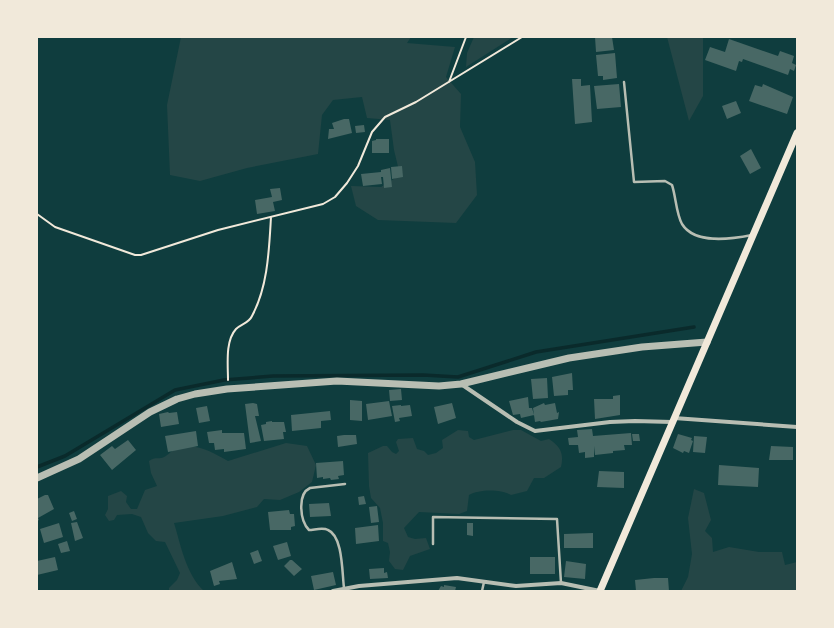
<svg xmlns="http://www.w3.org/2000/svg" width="834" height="628" font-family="'Fira Sans Condensed',sans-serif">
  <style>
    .green { fill: #244646 }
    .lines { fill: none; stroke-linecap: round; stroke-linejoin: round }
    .stream { stroke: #0a2a2b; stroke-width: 3.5 }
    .building { fill: #486865 }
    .path { stroke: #f1e9da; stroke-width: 2 }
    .service { stroke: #b8beb3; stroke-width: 2.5 }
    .minor { stroke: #b8beb3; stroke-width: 4 }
    .tertiary { stroke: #b8beb3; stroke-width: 7 }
    .secondary { stroke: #f1e9da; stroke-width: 7 }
  </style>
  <rect width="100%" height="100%" fill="#0f3d3e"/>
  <!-- green -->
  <path class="green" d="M181 37H411L407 43 455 47 446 77 461 94 460 127 475 162 477 195 456 223 378 220 356 206 351 186 381 187 400 175 394 150 390 120 367 118 362 97 333 100 322 115 318 154 247 168 200 181 170 175 167 105Z
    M474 37H513L466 67 467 53Z
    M667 37H703V96L689 121Z
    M458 430 468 431 469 437 474 440 513 430H521L541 441 549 439C561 447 564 454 561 467L544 478H534L527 491 511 495C501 489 479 489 469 495L467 511 459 514 419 512 404 528 408 537 415 539 426 538 430 549 410 556 403 570 395 569 389 561 390 552 388 543 383 541V523L380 508 371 498 369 486 368 453 383 446H387L392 452 396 454 399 451 396 442 398 439 413 438 417 449 424 451 428 455 436 453 443 448 442 440Z
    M286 443 307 446 316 465 312 482 299 492 280 500 264 499 257 507 223 516 174 523C181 546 186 574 204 591H169V588L177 580 180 573 165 542 156 541 148 533 141 517 132 514 117 515 114 520 109 521 105 515 108 509V496L121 491 127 496 126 502 131 509H137L145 490 157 486 151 473 149 461C156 456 158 460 164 457 167 456 170 452 174 450 194 441 210 451 228 461Z
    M694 489 704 493 711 520 705 531 712 538 713 552 729 547 759 552H782L785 565 797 562V591H681L688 577 692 554 688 518Z"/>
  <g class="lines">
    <!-- stream -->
    <path class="stream" d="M37 467 65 456 175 390 224 380 273 376 423 375 458 377 536 352 694 327"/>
  </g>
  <!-- building -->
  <path class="building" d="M595 37H612L614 50 596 52Z
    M729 39 778 56 780 51 794 56 792 63 796 65 794 71 790 69 788 75 743 59 742 62 739 61 736 71 705 60 710 47 725 52Z
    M615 53 617 78 603 80V76H598L596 55Z
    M572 79H581V86L590 85 592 122 575 124Z
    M619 84 621 107 597 109 594 86Z
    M763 84 793 97 787 114 749 101 755 85 762 87Z
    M736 101 741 113 727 119 722 106Z
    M344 119H349L352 133 328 139 329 129H334L332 123Z
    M364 125 365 132 356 133 355 126Z
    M376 139H389V153H372V141L376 140Z
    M751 149 761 168 750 174 740 156Z
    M402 166 403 177 392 179 391 167Z
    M390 168 392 187 384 188 383 177H381L382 184 363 186 361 174 381 172V170Z
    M280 188 282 200 273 202 275 211 257 214 255 200 272 197 270 189Z
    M572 373 573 390H568V395L554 396 552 377Z
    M547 378 548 398 533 399 531 379Z
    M401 389 402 400 390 401 389 390Z
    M620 395V415L595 419 594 399H613V396Z
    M528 397 529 408H532L534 415 521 418 520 414 513 415 509 401Z
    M350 400 362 401V421L350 420Z
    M389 401 392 416 368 420 366 404Z
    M253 403 257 404 259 416H255L261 441 250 443 245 404Z
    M452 403 456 418 438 424 434 407Z
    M544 403 545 405 555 403 557 413 559 412 558 419 541 422 540 421 535 422 533 408Z
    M401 405V406L410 405 412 416 399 418 400 421 395 422 392 406Z
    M207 406 210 421 199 423 196 408Z
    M330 411 331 420 321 421V428L292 431 291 415Z
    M168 412 169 413 177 412 179 424 161 427 159 414Z
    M272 421V422H284L286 432H283L284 439 264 441 261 425 266 424V422Z
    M592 429 593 436 631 433 632 445H624L625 450 613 451V453L595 455 594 446V457L585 458V452L579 453 578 445H569L568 438 578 437 577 430Z
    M222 430V433H244L246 449 224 452V449L215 450 214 443H209L207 432Z
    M196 431 198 446 168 452 165 436Z
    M632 434H639L640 441H633Z
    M678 434 692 438 691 440 693 441 689 453 684 451 683 453 673 448Z
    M344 435H356L357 444 338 447 337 436Z
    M694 436 707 437 705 453 693 452Z
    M128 440 136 450 112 470 100 455 112 446 115 449Z
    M771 446 793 447V460H769Z
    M343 461 344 475 338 476 339 479 331 480 330 478 323 479V477L317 478 316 463Z
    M719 465 759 468 758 487 718 485Z
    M599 471 624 472V488L597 487Z
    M45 495H48L54 509 38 518 39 520 37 521V499Z
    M364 496 366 504 359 505 358 497Z
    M329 503 331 516 310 517 309 504Z
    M377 506 379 522 371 523 369 507Z
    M289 510 290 514H294L295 526 291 527V530H270L268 512Z
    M74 511 77 519 72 521 69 513Z
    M77 522 83 538 75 541 71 523Z
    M59 523 63 537 44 543 40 529Z
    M467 523H473V536L467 535Z
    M378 525 379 541 356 544 355 528Z
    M593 533V548H564V534Z
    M67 541 70 551 61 553 58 544Z
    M287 542 291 556 278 560 273 546Z
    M258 550 262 561 254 564 250 553Z
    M55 557 58 570 37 575V561Z
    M530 557H555V574H530Z
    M290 560H292L302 569 294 576 284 566Z
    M566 561 586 564 585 579 564 577Z
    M232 562 237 579 219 581 220 584 214 586 210 571Z
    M384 568V573L387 572 388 578 370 579 369 569Z
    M333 572 336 585 314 590 311 576Z
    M654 578H668L669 591H636L635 580Z
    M444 585 456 587 455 591H438L441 586 444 587Z"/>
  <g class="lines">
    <!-- path -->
    <path class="path" d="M449 82 466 37
      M37 214 55 227 135 255H141L218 230 323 204 335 197 347 183 358 166 372 132 385 117 416 102 522 37
      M228 380C228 365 225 341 236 329 241 324 249 323 252 316 268 286 269 250 271 217"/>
    <!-- service -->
    <path class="service" d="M624 82 634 182 665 181 672 185C676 197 676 213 682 224 695 245 732 239 752 235
      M433 544V517L557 519 561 583
      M344 588C342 573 343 536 328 530 323 527 314 530 309 530 300 521 297 494 310 488L345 484
      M482 591 484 582"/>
    <!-- minor -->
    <path class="minor" d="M461 384 517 422 535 431 610 422 635 421 672 422
      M674 418 797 427
      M333 591 359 586 457 578 516 586 561 583 600 591"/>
    <!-- tertiary -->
    <path class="tertiary" d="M37 478 79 459 150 412 177 399 195 394 227 389 337 381 439 386 461 384 569 358 642 347 707 342"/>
    <!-- secondary -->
    <path class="secondary" d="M600 591 797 133"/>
  </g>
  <!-- border -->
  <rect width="834" height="628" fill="none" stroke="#f1e9da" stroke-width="76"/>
</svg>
